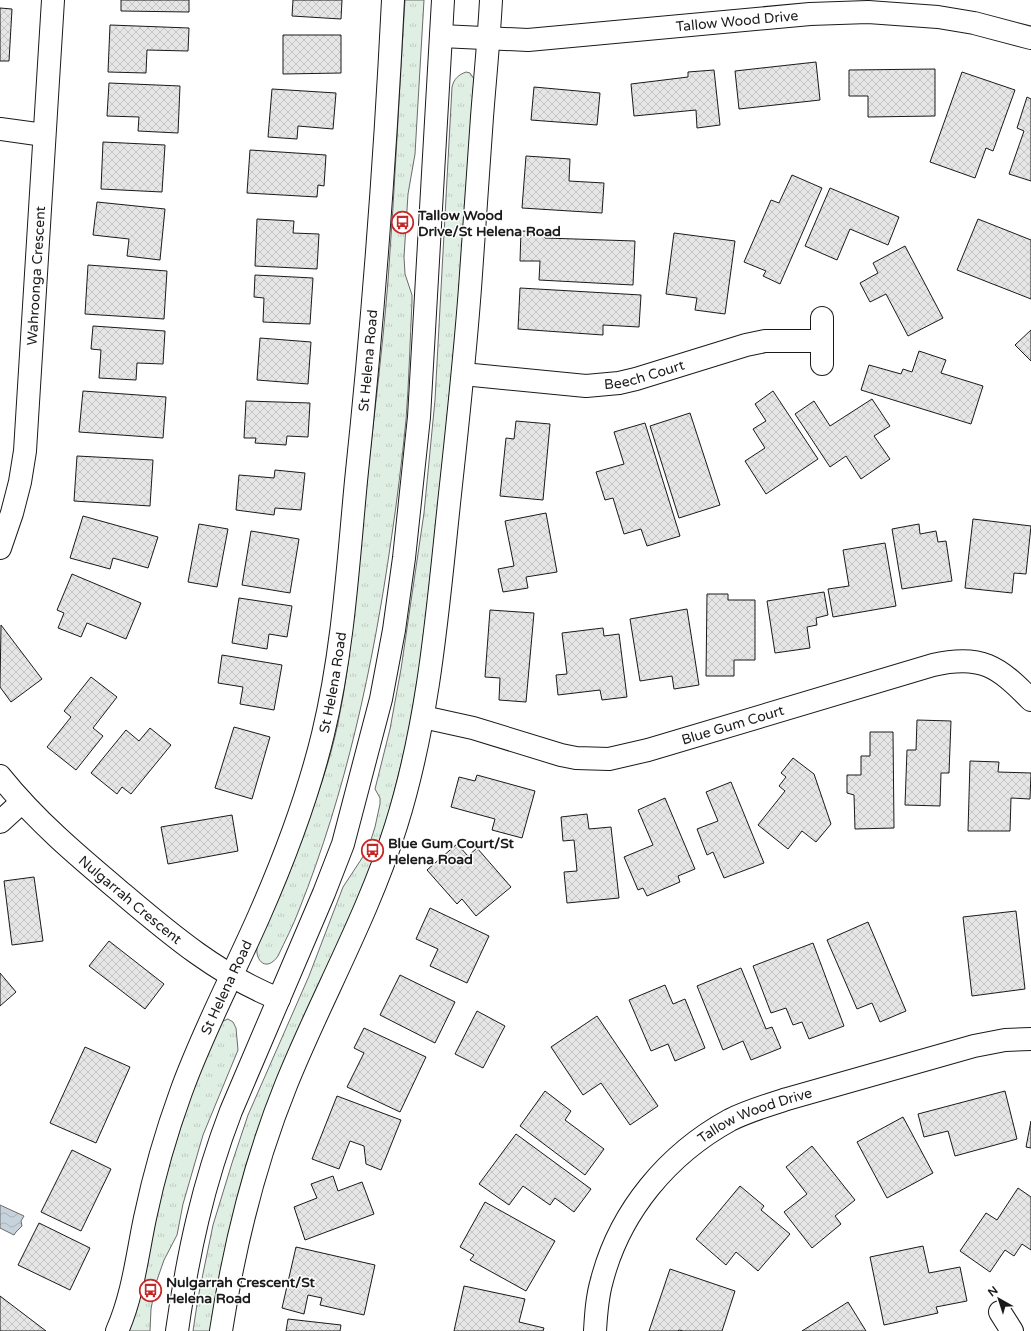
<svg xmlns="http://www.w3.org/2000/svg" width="1031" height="1331" font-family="'Varela Round',sans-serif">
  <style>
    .grass { fill: url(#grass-tufts); stroke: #6a6a6a }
    .water { fill: url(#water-waves); stroke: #6a6a6a }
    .building { fill: url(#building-cross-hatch); stroke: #1a1a1a }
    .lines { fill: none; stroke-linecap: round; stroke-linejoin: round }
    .minor-casing { stroke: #1a1a1a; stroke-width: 24 }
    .major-casing { stroke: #1a1a1a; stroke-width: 24 }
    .minor { stroke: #fff; stroke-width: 22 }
    .major { stroke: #fff; stroke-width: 22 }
    .labels { text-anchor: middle; stroke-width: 3; stroke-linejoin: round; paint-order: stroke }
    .street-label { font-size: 14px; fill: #1a1a1a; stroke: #fff }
    .poi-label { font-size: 14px; font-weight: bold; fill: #1a1a1a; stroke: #fff; text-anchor: start }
  </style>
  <defs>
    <pattern id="grass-tufts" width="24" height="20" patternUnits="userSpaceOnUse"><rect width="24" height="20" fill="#e0efe3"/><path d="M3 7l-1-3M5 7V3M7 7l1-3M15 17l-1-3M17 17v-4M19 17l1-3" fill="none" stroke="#c0ccc2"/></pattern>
    <pattern id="water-waves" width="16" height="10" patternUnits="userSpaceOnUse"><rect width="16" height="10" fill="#c6d2dc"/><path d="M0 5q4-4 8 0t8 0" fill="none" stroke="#aab4bc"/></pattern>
    <pattern id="building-cross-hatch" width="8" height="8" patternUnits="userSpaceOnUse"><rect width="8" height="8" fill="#e6e6e6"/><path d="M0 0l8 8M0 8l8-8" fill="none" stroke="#c5c5c5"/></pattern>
  </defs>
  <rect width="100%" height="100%" fill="#fff"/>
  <!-- grass -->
  <path class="grass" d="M405 0H424L415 154 408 194 404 257 405 274 412 295V302C410 341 409 381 406 420 402 460 397 501 391 541 373 666 346 792 299 910 293 926 285 941 278 956 267 972 255 962 257 946 285 875 322 799 338 723 353 652 356 579 364 507 372 432 382 356 388 281 395 187 399 93 405 0Z
    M466 72 470 73 474 79 457 317 441 482 419 676 408 737 388 816 363 888 327 971 292 1043 270 1096 246 1165 237 1201 212 1331H193L198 1298 213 1225 232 1163 248 1115 309 976 343 887 368 849 375 827 380 804V798L375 789 390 729 401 669 424 513 435 400 452 87C454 79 458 75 466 72Z
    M228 1019 233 1022 236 1028 238 1050 203 1135 183 1204 177 1235 164 1260 156 1283 151 1309 150 1331H128L137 1309 141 1291 149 1245 165 1178 191 1094 219 1025 223 1021Z"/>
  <!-- water -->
  <path class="water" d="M0 1205 24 1216 21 1221 22 1226 16 1232 14 1235 0 1228Z"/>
  <!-- building -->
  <path class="building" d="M121 0H189V12L121 11Z
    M293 0H342L341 19 292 16Z
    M0 8 12 9 9 61H0Z
    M110 25 189 28 188 51 147 50 146 73 108 72Z
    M283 35H341V73L283 74Z
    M816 62 820 100 739 109 735 71Z
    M935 69V116L868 117V96H849V70Z
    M714 70 720 125 697 128 696 110 634 116 631 84 688 77V72Z
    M962 72 1015 90 993 151 986 148 975 178 930 162Z
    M109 83 180 86 178 133 138 131 139 117 107 116Z
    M534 87 600 93 597 125 531 120Z
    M272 89 336 93 333 129 298 126 297 139 268 137Z
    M1027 97 1031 99V181L1009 174 1024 131 1017 128Z
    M103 142 165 145 162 192 101 189Z
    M250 150 326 155 324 186 318 185 317 197 247 193Z
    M526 156 570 159 569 181 604 183 602 213 522 208Z
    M792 175 822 188 780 284 763 276 766 271 744 262 771 200 779 203Z
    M830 188 899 217 888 245 850 229 837 260 805 246Z
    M97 202 165 209 160 260 127 256 129 239 93 235Z
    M257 219 294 221 293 233 319 234 317 269 255 266Z
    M978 219 1031 240V299L957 270Z
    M521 231 545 232V238L635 241 633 285 539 280 540 261H520Z
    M674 233 735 241 725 314 695 310 697 298 666 294Z
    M905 246 943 318 908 336 886 294 870 302 860 283 878 273 873 263Z
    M88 265 167 271 164 319 85 314Z
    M255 275 313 278 310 324 263 322 264 298 254 297Z
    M520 288 641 295 639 327 603 325V335L518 329Z
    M93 326 165 331 163 364 137 363 136 380 99 378 101 350 91 349Z
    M1031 330V361L1015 345Z
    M260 338 311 342 308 384 257 380Z
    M919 351 946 360 941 373 983 386 971 424 861 390 869 365 901 374 903 369 912 372Z
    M83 391 166 397 163 438 79 432Z
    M773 391 818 459 766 494 745 461 765 448 753 429 766 421 755 404Z
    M872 399 890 426 874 436 890 459 861 479 846 456 830 467 795 414 814 401 830 426Z
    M246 401 310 403 308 437 287 436 286 445 255 443 256 438H244Z
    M690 413 720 505 679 518 650 426Z
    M516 421 550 424 543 500 500 496 506 438 514 439Z
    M645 423 680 536 647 546 641 529 624 534 613 498 605 500 596 472 624 464 614 432Z
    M77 456 153 460 150 506 74 501Z
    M275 470 305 473 301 510 275 508 274 515 236 510 239 475 274 478Z
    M546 513 557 572 526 577 528 588 503 592 498 569 514 566 505 521Z
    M83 516 158 537 148 568 113 558 110 569 70 558Z
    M973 519 1031 526 1026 574 1014 573 1012 593 965 588Z
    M199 524 228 529 217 587 188 582Z
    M919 524 920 534 936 531 938 542 946 541 952 581 902 589 892 529Z
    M251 531 299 539 290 593 242 585Z
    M885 543 896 606 833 617 828 589 849 586 843 550Z
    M72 574 141 603 126 639 87 623 81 637 58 628 64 613 57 610Z
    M824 592 828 615 816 618 817 625 807 627 810 648 775 653 767 601Z
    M707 594H728V600H755V660H734V676H706Z
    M239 598 292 606 287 637 269 634 267 649 232 643Z
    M687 609 699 685 674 689 672 676 640 681 630 619Z
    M490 610 534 613 526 702 499 700 500 678 485 677Z
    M1 625 42 679 11 702 0 687Z
    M603 628 604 636 619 634 627 697 602 700 600 690 558 695 556 675 567 674 562 633Z
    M222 655 282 665 274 710 240 704 243 687 218 683Z
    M91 677 117 697 93 728 103 736 76 770 47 747 71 717 64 711Z
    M917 720 951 721 949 773H941L940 806 905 805 907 750H916Z
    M234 727 270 737 252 799 215 788Z
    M150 728 171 745 131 794 122 787 117 794 91 773 126 730 139 741Z
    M870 732H893L894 828 855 829 854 795 847 793V775H861V756H870Z
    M793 758 814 774 831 824 816 842 802 831 788 849 758 825 785 791 779 786 786 777 781 773Z
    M970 761 999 762 998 772 1031 773 1030 799 1011 798 1010 831H968Z
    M477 775 535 791 522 838 492 830 495 819 451 807 459 777 475 781Z
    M731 782 764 863 724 878 713 852 707 855 697 829 718 821 706 792Z
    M665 798 695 869 678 876 680 882 647 896 643 888 638 890 624 857 653 845 638 810Z
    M587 814 589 829 611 827 619 898 567 903 564 872 577 871 574 840 563 841 561 817Z
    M232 815 238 851 168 864 161 827Z
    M457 844 468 856 477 848 511 887 476 916 462 899 457 904 427 870Z
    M34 877 43 941 12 945 4 881Z
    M430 908 489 936 467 983 430 966 438 949 416 939Z
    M1016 911 1025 989 972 996 963 917Z
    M868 922 906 1011 880 1022 872 1003 857 1009 827 940Z
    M109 941 164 984 145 1009 89 966Z
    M813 943 844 1026 809 1039 802 1022 793 1025 786 1008 771 1013 753 966Z
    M741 968 766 1029 772 1027 781 1048 751 1060 743 1041 723 1050 697 986Z
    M0 973 16 992 0 1006Z
    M400 975 455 1002 435 1043 380 1015Z
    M665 985 673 1004 685 999 705 1048 675 1061 668 1044 651 1051 629 1000Z
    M477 1011 505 1026 483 1068 455 1054Z
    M597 1016 658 1106 630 1125 601 1083 583 1095 551 1047Z
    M364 1028 426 1057 400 1112 347 1087 364 1053 354 1048Z
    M85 1047 130 1067 96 1143 50 1123Z
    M545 1091 571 1111 565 1120 604 1149 585 1175 520 1126Z
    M1005 1091 1017 1139 955 1156 948 1131 924 1137 918 1114Z
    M337 1096 401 1120 381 1170 366 1164 364 1146 350 1141 339 1169 312 1159Z
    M903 1117 933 1173 887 1198 857 1142Z
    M1031 1121V1148L1026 1147Z
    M516 1134 591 1189 574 1212 555 1198 550 1205 523 1186 509 1205 479 1184Z
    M812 1146 855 1200 835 1216 841 1224 812 1248 784 1212 807 1194 786 1167Z
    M72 1150 111 1169 81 1231 41 1212Z
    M333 1176 338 1191 362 1182 374 1214 305 1240 294 1207 317 1198 311 1184Z
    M740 1186 764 1206 761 1210 790 1234 758 1271 736 1252 726 1265 696 1239Z
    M1018 1188 1031 1197V1250L1022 1244 1014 1256 1005 1250 990 1272 960 1251 986 1213 997 1220Z
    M485 1202 555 1241 526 1291 470 1260 474 1255 460 1247Z
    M39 1223 90 1248 70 1290 18 1265Z
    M923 1246 929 1273 960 1267 967 1301 936 1307 938 1313 884 1325 870 1257Z
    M296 1247 375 1265 364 1315 320 1305 322 1298 308 1295 304 1314 282 1308Z
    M670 1269 735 1291 722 1331H683L679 1330 678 1331H649Z
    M464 1286 525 1299 519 1322 544 1328 543 1331H454Z
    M0 1296 46 1331H0Z
    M848 1302 866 1331H802Z
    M288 1319 341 1325 340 1331H286Z"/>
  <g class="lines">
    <defs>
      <g id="minor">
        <path id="s1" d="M441 36 528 40 810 14 868 12 938 17 974 23 1031 38"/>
        <path d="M0 129 44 135"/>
        <path d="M822 364V318"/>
        <path id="s2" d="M463 374 586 386 619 383 636 379 746 345 765 341H822"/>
        <path id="s3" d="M0 548 12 513 20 482 25 451 53 0"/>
        <path id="s4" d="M423 717 473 728 561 755 576 758 609 759 648 750 933 665C981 654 998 666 1031 700"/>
        <path id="s5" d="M0 776C36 821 79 857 123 894 170 934 220 976 279 999"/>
        <path d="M0 822 22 802"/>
        <path d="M1000 1312 1012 1331"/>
        <path id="s6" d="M117 1331C133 1295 137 1256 145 1218 154 1175 166 1133 181 1092 203 1031 233 975 259 916 285 857 308 796 323 734 343 651 348 565 356 481 373 321 385 161 393 0"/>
        <path d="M221 1331C234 1247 254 1164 286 1085 321 998 368 916 396 826 430 718 438 605 450 494 458 421 466 348 471 274 475 222 478 169 482 117 485 78 489 39 491 0"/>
        <path id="s7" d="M595 1331C596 1314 597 1297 602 1280 620 1211 668 1154 730 1120 748 1111 768 1105 787 1099L974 1046 1005 1040 1031 1039"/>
      </g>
      <path id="major" d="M177 1331C188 1253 203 1184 231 1111L324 893 343 844 381 699 394 630 404 558 419 417 443 0"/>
    </defs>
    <!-- minor casing -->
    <use href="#minor" class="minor-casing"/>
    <!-- major casing -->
    <use href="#major" class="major-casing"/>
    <!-- minor -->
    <use href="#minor" class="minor"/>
    <!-- major -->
    <use href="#major" class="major"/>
  </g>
  <!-- icons -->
  <defs>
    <symbol id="bus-ring" viewBox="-11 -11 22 22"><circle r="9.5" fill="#fff" stroke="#c62828" stroke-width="1.5"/><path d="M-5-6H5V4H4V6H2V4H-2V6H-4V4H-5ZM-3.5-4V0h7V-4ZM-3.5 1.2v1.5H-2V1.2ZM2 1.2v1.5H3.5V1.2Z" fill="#c62828"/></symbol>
  </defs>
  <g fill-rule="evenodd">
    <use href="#bus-ring" x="390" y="210" width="25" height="25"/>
    <use href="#bus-ring" x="360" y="838" width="25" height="25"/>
    <use href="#bus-ring" x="138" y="1278" width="25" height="25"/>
  </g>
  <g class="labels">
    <!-- street labels -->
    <g class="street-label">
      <text dy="5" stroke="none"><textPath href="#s1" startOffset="297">Tallow Wood Drive</textPath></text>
      <text dy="5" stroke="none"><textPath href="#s3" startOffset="276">Wahroonga Crescent</textPath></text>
      <text dy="5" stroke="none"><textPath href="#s6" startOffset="1010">St Helena Road</textPath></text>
      <text dy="5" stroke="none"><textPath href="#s2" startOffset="183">Beech Court</textPath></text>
      <text dy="5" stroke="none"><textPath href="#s6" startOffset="686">St Helena Road</textPath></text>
      <text dy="5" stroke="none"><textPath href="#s4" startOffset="320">Blue Gum Court</textPath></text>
      <text dy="5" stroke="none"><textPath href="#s5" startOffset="180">Nulgarrah Crescent</textPath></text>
      <text dy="5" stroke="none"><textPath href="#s6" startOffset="362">St Helena Road</textPath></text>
      <text dy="5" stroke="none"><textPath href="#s7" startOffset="287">Tallow Wood Drive</textPath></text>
    </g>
    <!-- poi labels -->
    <g class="poi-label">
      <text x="418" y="220">Tallow Wood<tspan x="418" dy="16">Drive/St Helena Road</tspan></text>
      <text x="388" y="848">Blue Gum Court/St<tspan x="388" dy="16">Helena Road</tspan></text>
      <text x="166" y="1287">Nulgarrah Crescent/St<tspan x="166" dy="16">Helena Road</tspan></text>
    </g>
  </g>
  <!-- north arrow -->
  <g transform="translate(999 1299) rotate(321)" stroke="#ffffff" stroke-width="3" paint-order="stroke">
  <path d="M0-3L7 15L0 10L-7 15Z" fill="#1a1a1a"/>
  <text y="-6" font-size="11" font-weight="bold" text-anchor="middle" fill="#1a1a1a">N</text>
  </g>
</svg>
